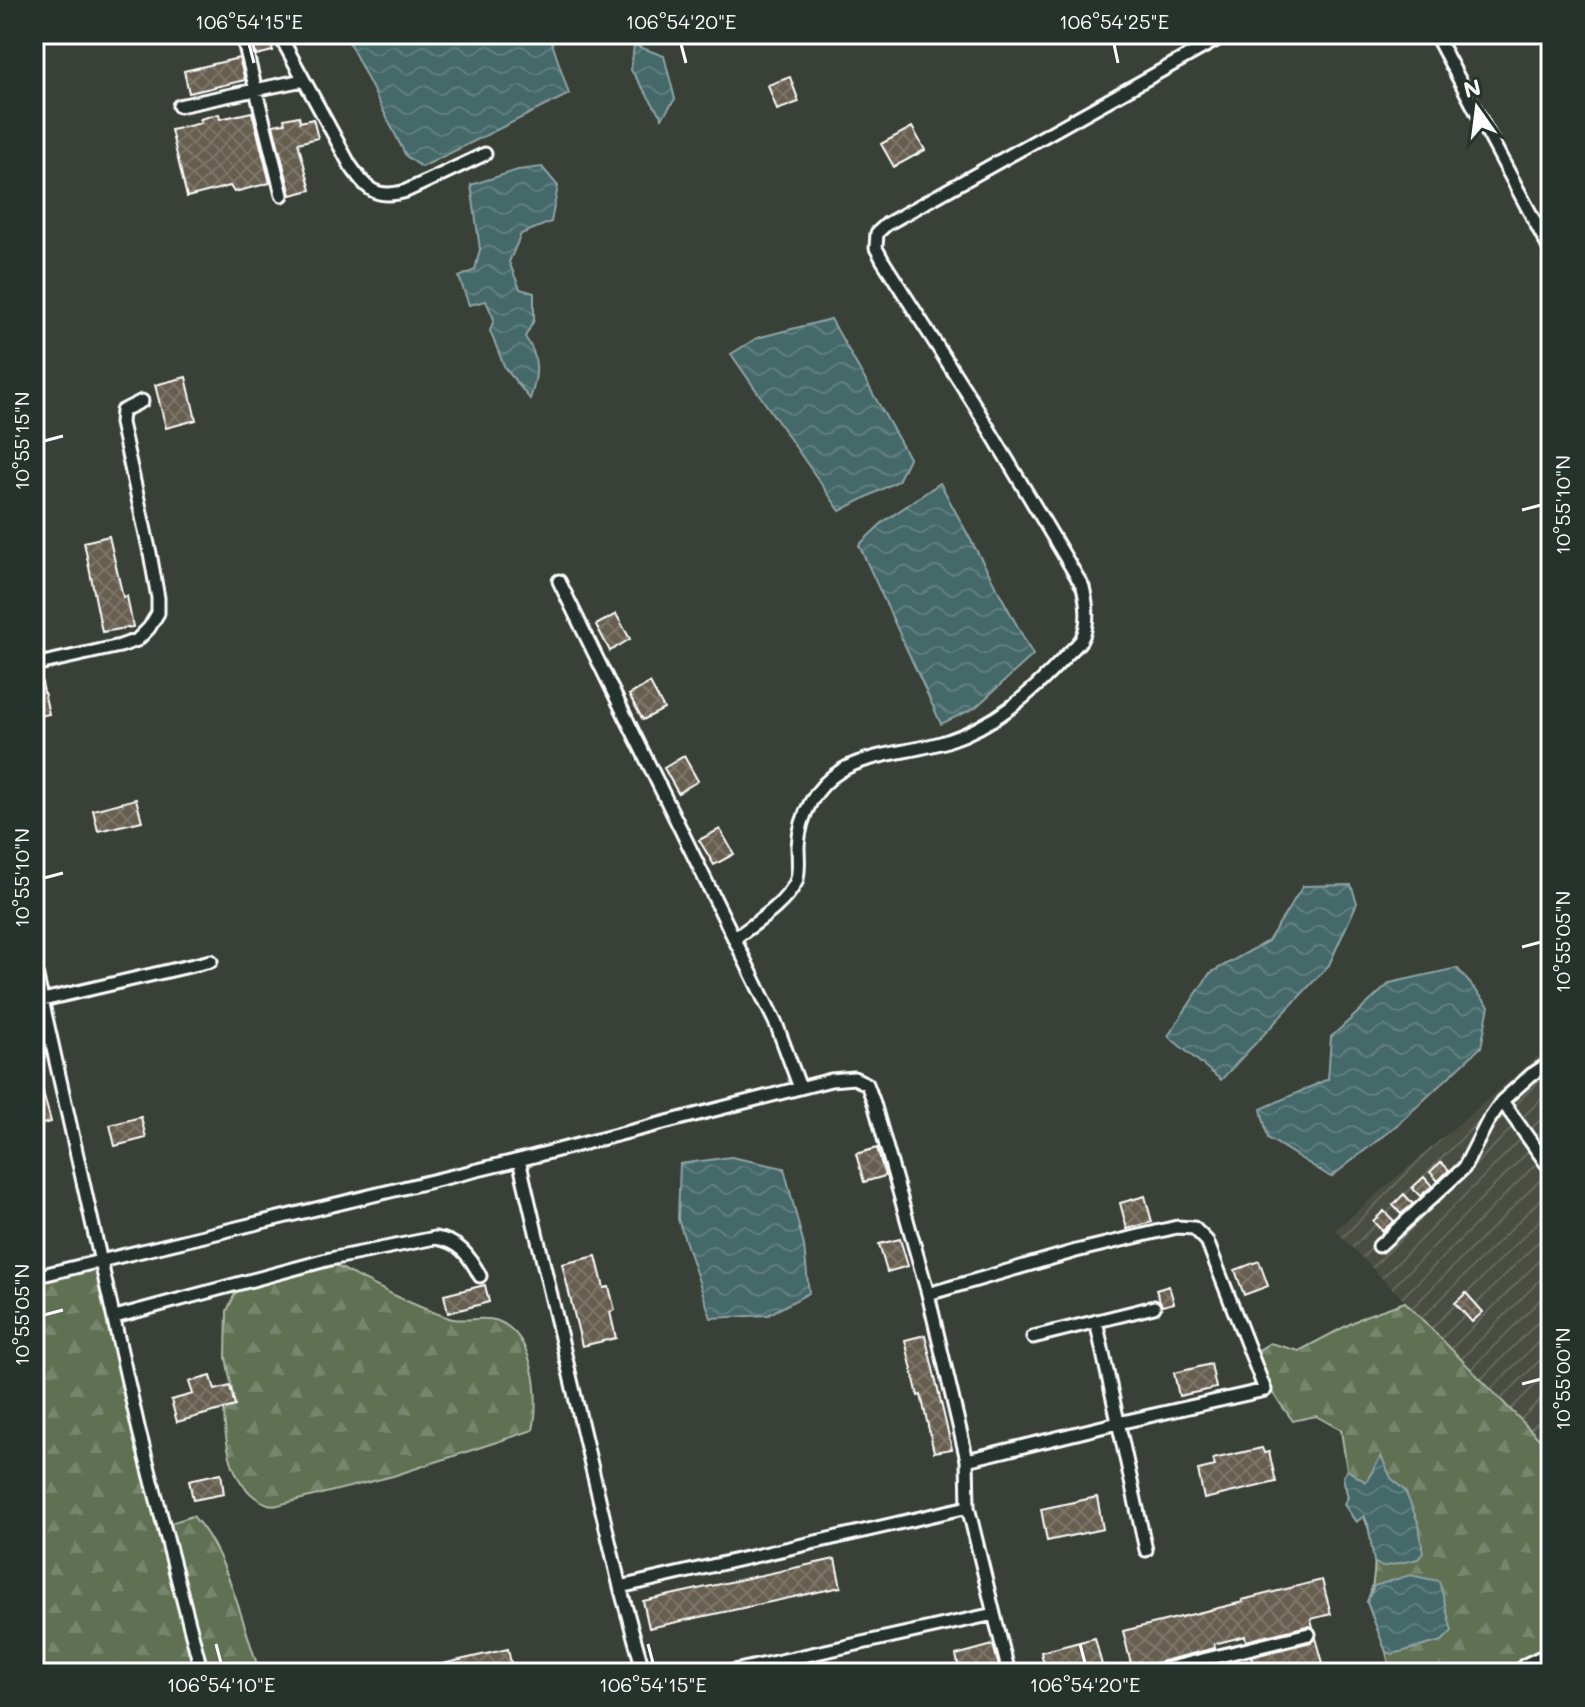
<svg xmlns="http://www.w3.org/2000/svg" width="1585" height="1707" font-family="Mali,sans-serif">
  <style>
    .industrial { fill: url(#industrial-furrows) }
    .forest { fill: url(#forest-firs); stroke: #aeb8a8; stroke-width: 2 }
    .water { fill: url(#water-waves); stroke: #8fa4a5; stroke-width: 2 }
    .building { fill: url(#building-cross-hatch); stroke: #fff; stroke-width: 2 }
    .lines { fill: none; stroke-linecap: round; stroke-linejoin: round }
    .lane-casing { stroke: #fff; stroke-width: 17 }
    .secondary-casing { stroke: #fff; stroke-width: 36 }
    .lane { stroke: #26332d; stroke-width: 11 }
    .secondary { stroke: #26332d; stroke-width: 30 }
    .ticks { fill: none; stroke: #fff; stroke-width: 3 }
    .neatline { fill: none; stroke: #fff; stroke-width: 3 }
    .ticks-label { font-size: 20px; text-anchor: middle; fill: #fff }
  </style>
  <defs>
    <pattern id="industrial-furrows" width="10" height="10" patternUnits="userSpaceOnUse" patternTransform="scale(2)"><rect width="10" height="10" fill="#4a4d42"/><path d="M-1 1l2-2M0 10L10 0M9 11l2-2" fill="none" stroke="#65685e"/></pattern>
    <pattern id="forest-firs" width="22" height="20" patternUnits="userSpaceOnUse" patternTransform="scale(2)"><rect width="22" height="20" fill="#5e7052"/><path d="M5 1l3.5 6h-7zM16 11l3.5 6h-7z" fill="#76856c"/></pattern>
    <pattern id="water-waves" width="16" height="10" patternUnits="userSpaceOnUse" patternTransform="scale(2)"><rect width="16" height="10" fill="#446869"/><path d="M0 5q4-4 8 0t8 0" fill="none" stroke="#607f80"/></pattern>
    <pattern id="building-cross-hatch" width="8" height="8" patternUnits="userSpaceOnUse" patternTransform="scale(2)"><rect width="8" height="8" fill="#665e4f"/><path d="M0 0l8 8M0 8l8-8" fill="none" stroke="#7d7669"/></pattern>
  </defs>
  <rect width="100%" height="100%" fill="#394037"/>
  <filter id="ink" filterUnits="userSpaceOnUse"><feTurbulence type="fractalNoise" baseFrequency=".0125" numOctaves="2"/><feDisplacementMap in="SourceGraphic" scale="16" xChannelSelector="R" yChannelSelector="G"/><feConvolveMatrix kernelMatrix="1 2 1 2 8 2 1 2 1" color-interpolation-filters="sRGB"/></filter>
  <g filter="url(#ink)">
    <!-- industrial -->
    <path class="industrial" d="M1551 1045V1451L1335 1230Z"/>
    <!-- forest -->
    <path class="forest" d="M331 1263C370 1283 408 1304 449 1318 464 1323 482 1315 498 1321 535 1336 540 1397 533 1430L393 1476 274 1506C232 1495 225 1447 224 1409L235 1406 226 1357 227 1311 237 1289Z
      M99 1266 198 1673H34V1281Z
      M1405 1302 1551 1451V1652L1505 1673H1391L1386 1652 1367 1602C1378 1577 1377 1541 1363 1516L1356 1522 1344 1504 1348 1497 1343 1477 1347 1470 1341 1430 1316 1416 1293 1421 1269 1388 1254 1353 1270 1343 1299 1351 1365 1316Z
      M193 1516C228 1553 243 1626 260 1673H205L169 1527 173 1522Z"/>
    <!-- water -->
    <path class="water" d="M345 34H549L569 94 422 167 406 156Z
      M634 45 664 56 675 99 662 118 631 70Z
      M542 167 558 186 551 222 521 234 509 262 520 289 534 293V320L525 337C540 356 538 377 530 399L505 368 490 331 494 319 486 301 469 305 459 277 475 270 480 249 471 185 518 170Z
      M831 319 909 458 898 481 840 511 731 354 757 338Z
      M940 483 1033 655 975 708 941 724 859 545 883 522Z
      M1351 885 1357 903 1329 965 1221 1080 1168 1036 1210 973 1268 941 1303 886Z
      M1457 968 1489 1006 1481 1047 1397 1125 1331 1177 1268 1138 1261 1109 1328 1079 1331 1037 1390 983Z
      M731 1157 784 1168 804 1246 809 1293 768 1315 711 1318 678 1219 680 1164Z
      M1381 1456 1391 1478 1405 1491 1419 1524 1423 1553 1418 1559 1382 1567 1374 1562 1368 1524 1364 1516 1356 1522 1344 1504 1348 1497 1343 1477 1347 1470 1366 1482Z
      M1410 1575 1439 1581 1452 1631 1442 1641 1393 1654 1386 1652 1367 1602 1374 1586Z"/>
    <!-- building -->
    <path class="building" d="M259 34H269L273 51 256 55 251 36Z
      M239 58 245 80 189 93 184 71Z
      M790 77 799 102 777 110 768 85Z
      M252 112 270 183 234 192 230 186 187 197 171 130 201 123 200 119 219 114 220 119Z
      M299 116 300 122 313 119 318 138 298 143 311 190 291 195 273 125 285 123 284 119Z
      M912 127 925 150 894 167 881 144Z
      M186 377 196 420 166 428 155 385Z
      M109 536 123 597 127 596 133 627 102 632 84 542Z
      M616 614 630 639 610 651 596 625Z
      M34 674H40L49 714 34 717Z
      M650 683 664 709 643 720 629 695Z
      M684 756 698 781 678 793 664 768Z
      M136 799 142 821 98 831 93 810Z
      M720 829 734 854 714 865 699 840Z
      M39 1077 51 1122 34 1126V1078Z
      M141 1117 146 1138 115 1146 110 1125Z
      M877 1148 885 1176 864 1182 856 1154Z
      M1441 1162 1449 1170 1438 1181 1430 1172Z
      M1424 1177 1432 1186 1420 1196 1412 1188Z
      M1404 1194 1413 1204 1401 1214 1393 1205Z
      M1145 1196 1152 1222 1127 1229 1120 1203Z
      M1384 1211 1394 1221 1382 1231 1373 1221Z
      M900 1239 908 1266 887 1272 879 1244Z
      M596 1256 604 1288 609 1287 615 1310 610 1312 616 1338 582 1346 562 1264Z
      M1259 1261 1268 1286 1244 1295 1235 1270Z
      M485 1285 489 1302 448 1313 444 1295Z
      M1169 1286 1174 1303 1162 1306 1156 1290Z
      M1466 1293 1483 1312 1472 1322 1455 1303Z
      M925 1335 952 1449 934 1452 921 1395 918 1396 905 1340Z
      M1211 1364 1216 1388 1179 1396 1174 1373Z
      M211 1376 215 1390 230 1386 235 1406 177 1422 171 1400 193 1394 189 1382Z
      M1262 1448 1264 1453 1269 1452 1276 1482 1204 1499 1198 1470 1215 1466 1213 1459Z
      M221 1473 224 1494 193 1500 189 1480Z
      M1097 1497 1103 1529 1047 1541 1041 1509Z
      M835 1559 841 1587 649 1628 643 1601Z
      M1322 1580 1331 1614 1311 1619 1313 1627 1307 1626 1246 1641 1245 1636 1214 1644 1215 1648 1147 1665 1142 1673 1140 1662 1131 1664 1123 1631 1243 1602 1242 1600Z
      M1095 1638 1104 1673H1046L1041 1652Z
      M1316 1638 1323 1663 1286 1673H1255L1251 1657 1311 1642Z
      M993 1645 1000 1670 988 1673H960L956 1655Z
      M508 1649 513 1673H430L429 1667Z
      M1219 1665 1222 1673H1186Z"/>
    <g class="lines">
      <defs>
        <path id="lane" d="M242 34 282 195
          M279 34 350 165C367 189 375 200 406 191L485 154
          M1435 34 1551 252
          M179 106 303 80
          M559 581 777 1026 800 1088
          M34 665 120 646 137 640 149 628 158 613V598L150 553 121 423 122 411 142 401
          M734 939C755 923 784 906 796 882 800 872 798 857 798 846 800 815 815 786 842 770 870 753 915 752 947 741 994 726 1031 694 1064 658 1069 652 1077 646 1081 640 1090 624 1087 603 1083 587L974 404 883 261 876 248 877 233 887 224 1227 34
          M34 964 139 1431 202 1673
          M34 1002 211 961
          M1502 1101 1546 1163
          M1379 1246 1464 1168 1487 1123 1502 1101 1531 1075 1551 1062
          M34 1277 519 1160 831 1080 854 1078 867 1084 874 1103 928 1294 967 1460 968 1507 620 1587 519 1160
          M928 1294 1076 1251 1177 1227 1194 1228 1207 1241 1265 1390 1118 1423 967 1460
          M115 1317 330 1259 435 1238C459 1241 469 1255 480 1276
          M1096 1321 1146 1550
          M1033 1337 1154 1307
          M620 1587 644 1673
          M994 1614 1009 1673
          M725 1673 994 1614 968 1507
          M1150 1673 1309 1634"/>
        <path id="secondary" d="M1530 1673 1551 1663"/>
      </defs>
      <!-- lane casing -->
      <use href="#lane" class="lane-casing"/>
      <!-- secondary casing -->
      <use href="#secondary" class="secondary-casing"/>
      <!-- lane -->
      <use href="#lane" class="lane"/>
      <!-- secondary -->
      <use href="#secondary" class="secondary"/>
    </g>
  </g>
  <!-- ticks -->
  <path class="ticks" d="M249 44 254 63M681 44 686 63M1114 44 1118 63M44 441 63 436M1522 510 1541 505M44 878 63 873M1522 947 1541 942M44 1315 63 1310M1522 1384 1541 1379M216 1644 221 1663M648 1644 653 1663M1080 1644 1085 1663"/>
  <!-- margin -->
  <rect width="1585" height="1707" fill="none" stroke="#26332d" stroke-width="88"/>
  <!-- north arrow -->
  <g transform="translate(1477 108) rotate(346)" stroke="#26332d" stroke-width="6" paint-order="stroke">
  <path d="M0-6L14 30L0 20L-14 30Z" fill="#ffffff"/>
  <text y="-12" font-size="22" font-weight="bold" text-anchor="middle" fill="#ffffff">N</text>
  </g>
  <rect x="44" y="44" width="1497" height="1619" class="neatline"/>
  <g class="ticks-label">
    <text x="249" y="29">106°54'15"E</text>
    <text x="681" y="29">106°54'20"E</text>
    <text x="1114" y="29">106°54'25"E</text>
    <text transform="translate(22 441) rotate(-90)" y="7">10°55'15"N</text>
    <text transform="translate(1563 505) rotate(-90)" y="7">10°55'10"N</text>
    <text transform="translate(22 878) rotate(-90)" y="7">10°55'10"N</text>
    <text transform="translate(1563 942) rotate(-90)" y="7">10°55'05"N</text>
    <text transform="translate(22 1315) rotate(-90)" y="7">10°55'05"N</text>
    <text transform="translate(1563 1379) rotate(-90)" y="7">10°55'00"N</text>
    <text x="221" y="1692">106°54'10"E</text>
    <text x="653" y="1692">106°54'15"E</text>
    <text x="1085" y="1692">106°54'20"E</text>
  </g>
</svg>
